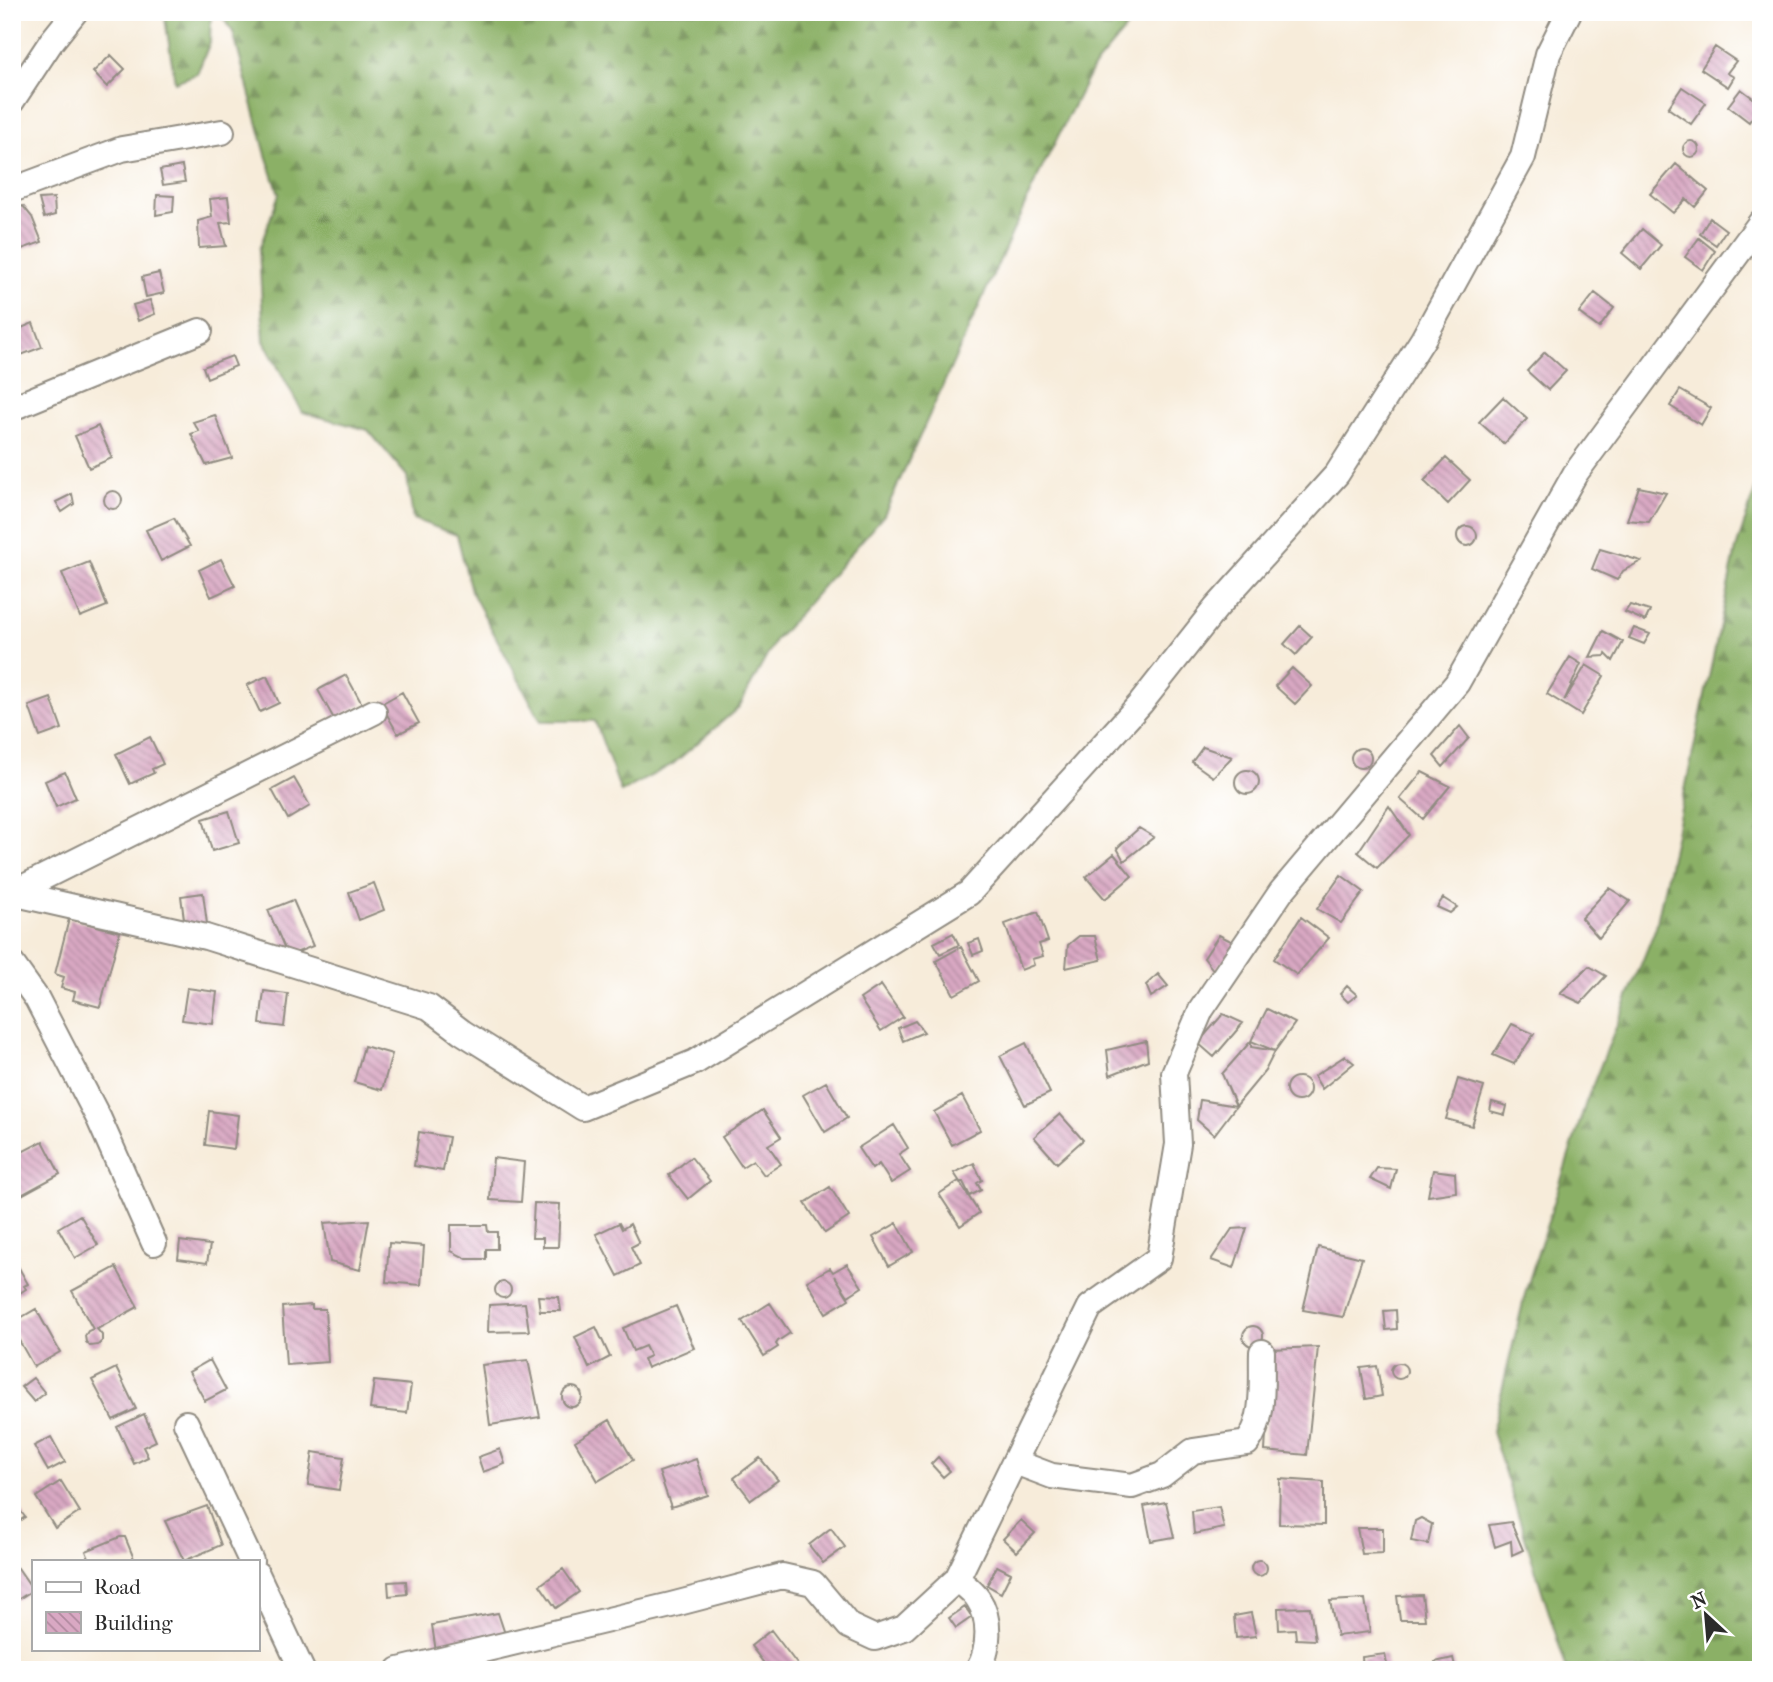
<svg xmlns="http://www.w3.org/2000/svg" width="1773" height="1682" font-family="'IM FELL French Canon',serif">
  <style>
    .forest { fill: url(#forest-firs); stroke: #5b6e48; stroke-width: 2 }
    .building { fill: url(#building-back-hatch) }
    .lines { fill: none; stroke-linecap: round; stroke-linejoin: round }
    .minor-casing { stroke: #918c82; stroke-width: 28 }
    .minor { stroke: #fff; stroke-width: 24 }
  </style>
  <defs>
    <pattern id="forest-firs" width="22" height="20" patternUnits="userSpaceOnUse" patternTransform="scale(1.75)"><rect width="22" height="20" fill="#8bb066"/><path d="M5 1l3.5 6h-7zM16 11l3.5 6h-7z" fill="#728f54"/></pattern>
    <pattern id="building-back-hatch" width="6" height="6" patternUnits="userSpaceOnUse" patternTransform="scale(1.75)"><rect width="6" height="6" fill="#d9a8c3"/><path d="M-1 5l2 2M0 0l6 6M5-1l2 2" fill="none" stroke="#b0899f"/></pattern>
  </defs>
  <rect width="100%" height="100%" fill="#fff"/>
  <filter id="ink" filterUnits="userSpaceOnUse"><feTurbulence type="fractalNoise" baseFrequency=".0143" numOctaves="2"/><feDisplacementMap in="SourceGraphic" scale="14" xChannelSelector="R" yChannelSelector="G"/><feConvolveMatrix kernelMatrix="1 2 1 2 8 2 1 2 1" color-interpolation-filters="sRGB"/></filter>
  <filter id="wash" filterUnits="userSpaceOnUse"><feTurbulence type="fractalNoise" baseFrequency=".00686" numOctaves="4" result="noise"/><feDisplacementMap in="SourceGraphic" scale="28" xChannelSelector="R" yChannelSelector="G"/><feGaussianBlur stdDeviation="1.57" result="paint"/><feColorMatrix in="noise" values="0 0 0 0 0 0 0 0 0 0 0 0 0 0 0 0 0 1.4 0 .05"/><feComposite in="paint" operator="in"/></filter>
  <g filter="url(#wash)">
    <rect width="100%" height="100%" fill="#f7ecda"/>
    <!-- forest -->
    <path class="forest" d="M164 12H211L210 42 197 74 175 82Z
      M219 12H1140L1092 69 1038 176 884 515 775 641 739 707 673 764 621 792 595 721H541L471 591 457 535 413 519 407 476 368 430 302 412 264 341 259 250 279 194 266 155 233 32Z
      M1761 472V1670H1567L1492 1432 1526 1290 1586 1102 1656 927 1736 549Z"/>
    <g id="blocks">
      <!-- building -->
      <path class="building" d="M1715 47 1736 61 1727 73 1734 77 1728 87 1701 69Z
        M111 55 125 69 107 87 93 72Z
        M1682 87 1706 103 1691 124 1668 108Z
        M1741 89 1761 104 1749 122 1728 106Z
        M1683 149a8 8 0 1 1 16 0a8 8 0 1 1-16 0Z
        M1676 164 1708 191 1695 207 1686 199 1673 213 1650 194Z
        M182 166 185 182 163 185 160 170Z
        M157 195 174 196 173 212 156 215Z
        M228 197 231 222 220 223 226 246 199 248 198 221 212 217 210 199Z
        M54 198 55 215 44 218 39 199Z
        M23 206 32 217 42 242 19 250 12 229V211Z
        M1710 218 1726 230 1716 245 1700 234Z
        M1642 229 1661 245 1641 269 1622 253Z
        M1699 238 1715 251 1703 270 1685 257Z
        M159 273 164 293 146 297 142 277Z
        M1595 293 1614 308 1599 328 1579 313Z
        M150 300 155 314 138 321 133 305Z
        M33 323 42 347 16 357 12 347V332Z
        M1545 352 1566 371 1548 390 1527 371Z
        M232 356 236 366 207 378 203 367Z
        M1680 390 1711 408 1701 425 1670 406Z
        M1503 397 1527 419 1504 444 1479 422Z
        M215 415 232 458 206 465 191 434 199 431 193 422Z
        M98 426 112 458 89 468 75 436Z
        M1446 458 1470 480 1448 504 1424 481Z
        M1639 487 1666 493 1649 522 1627 520Z
        M104 500a9 9 0 1 1 18 0a9 9 0 1 1-18 0Z
        M72 494 74 504 62 512 56 502Z
        M174 518 190 546 161 561 146 530Z
        M1457 536a10 10 0 1 1 20 0a10 10 0 1 1-20 0Z
        M1600 549 1641 561 1623 571 1617 580 1592 569Z
        M221 559 235 586 211 597 199 570Z
        M89 562 107 606 80 617 62 573Z
        M1630 605 1650 611 1645 621 1625 612Z
        M1300 626 1312 637 1296 655 1284 644Z
        M1634 628 1650 634 1644 644 1629 638Z
        M1603 631 1623 642 1613 661 1606 654 1605 656 1590 657Z
        M1570 657 1581 664 1564 701 1586 665 1604 676 1581 715 1547 694Z
        M1292 668 1312 686 1295 704 1275 686Z
        M346 675 362 704 334 719 318 690Z
        M267 676 279 703 260 712 247 685Z
        M402 692 419 723 398 734 381 704Z
        M51 698 62 729 40 737 29 706Z
        M1460 726 1469 738 1443 767 1434 756Z
        M150 737 163 764 152 769 154 773 130 784 116 754Z
        M1203 747 1232 757 1213 777 1192 762Z
        M1351 758a10 10 0 1 1 20 0a10 10 0 1 1-20 0Z
        M1235 782a12 12 0 1 1 24 0a12 12 0 1 1-24 0Z
        M65 772 76 798 56 807 45 781Z
        M1422 772 1450 786 1423 819 1400 799Z
        M294 778 310 806 288 819 272 790Z
        M1389 806 1409 835 1377 868 1358 852Z
        M229 811 239 843 212 851 203 819Z
        M1139 828 1154 837 1124 861 1117 848Z
        M1114 854 1132 876 1105 899 1086 877Z
        M1341 875 1364 892 1341 923 1317 909Z
        M374 883 384 910 359 920 349 892Z
        M1609 888 1630 901 1599 938 1581 918Z
        M203 893 207 924 185 927 181 896Z
        M1443 898 1457 907 1450 913 1437 907Z
        M293 900 313 946 288 956 268 910Z
        M1038 912 1048 941 1039 944 1043 956 1032 959 1034 965 1021 970 1005 924Z
        M1301 917 1329 938 1297 975 1274 959Z
        M69 919 120 932 100 1007 73 1000 75 992 61 988 64 977 55 974Z
        M953 933 959 945 940 954 934 943Z
        M1219 935 1239 945 1214 971 1204 958Z
        M1079 936H1095L1101 960 1066 968 1068 945Z
        M979 939 983 951 973 955 968 943Z
        M961 947 979 981 954 995 936 961Z
        M1589 966 1606 976 1581 1003 1560 993Z
        M1158 974 1168 986 1151 997 1146 985Z
        M881 985 903 1017 881 1031 860 999Z
        M1347 986 1357 995 1348 1002 1340 994Z
        M187 988 217 992 213 1024 182 1020Z
        M264 991 288 994 284 1027 260 1024Z
        M1267 1009 1295 1023 1275 1051 1265 1071 1236 1106 1222 1074 1251 1041V1047L1275 1051 1251 1041Z
        M1223 1014 1243 1023 1214 1057 1198 1043Z
        M915 1021 924 1032 903 1041 898 1028Z
        M1512 1024 1534 1034 1514 1064 1493 1055Z
        M1146 1041 1148 1060 1110 1075 1107 1050Z
        M1026 1043 1050 1093 1025 1105 1000 1056Z
        M364 1046 392 1054 382 1090 354 1082Z
        M1345 1056 1354 1063 1322 1089 1314 1076Z
        M1286 1089a12 12 0 1 1 24 0a12 12 0 1 1-24 0Z
        M1458 1079 1484 1087 1472 1126 1446 1119Z
        M826 1082 847 1118 825 1132 803 1095Z
        M962 1096 980 1130 952 1145 934 1112Z
        M1200 1100 1236 1106 1214 1135 1197 1120Z
        M1492 1102 1507 1106 1505 1115 1490 1111Z
        M763 1110 781 1137 768 1145 781 1164 764 1175 753 1160 742 1167 722 1137Z
        M209 1111 238 1115 234 1149 205 1145Z
        M1060 1114 1083 1140 1057 1163 1034 1137Z
        M894 1125 908 1148 899 1154 910 1171 891 1183 879 1164 872 1169 858 1148Z
        M419 1132 449 1137 443 1171 414 1166Z
        M43 1141 60 1174 14 1199 12 1157Z
        M691 1157 710 1181 688 1199 669 1175Z
        M493 1158 524 1162 521 1202 490 1200Z
        M974 1163 982 1180 977 1183 981 1190 970 1196 963 1182H960L954 1173Z
        M1377 1168 1396 1169 1391 1189 1370 1179Z
        M1433 1170 1455 1173 1456 1192 1428 1196Z
        M959 1181 979 1213 960 1226 939 1194Z
        M830 1187 849 1217 825 1233 805 1203Z
        M534 1203 560 1204 558 1247H543V1238H532Z
        M80 1215 98 1245 75 1258 58 1228Z
        M369 1220 360 1270 330 1262 324 1223Z
        M619 1223 622 1229 630 1224 639 1243 631 1247 640 1265 618 1276 596 1234Z
        M897 1223 913 1252 889 1266 873 1237Z
        M451 1225H487L488 1232H497V1249H486V1259H467L451 1251Z
        M1247 1228 1234 1268 1211 1260 1232 1229Z
        M180 1241 210 1245 207 1263 178 1259Z
        M389 1243 424 1246 421 1285 386 1282Z
        M1318 1247 1362 1258 1343 1317 1303 1310Z
        M14 1259 28 1284 24 1286 26 1289 12 1298V1260Z
        M847 1264 862 1287 848 1296 835 1276 849 1299 826 1313 807 1281 830 1268 833 1272Z
        M116 1267 138 1307 97 1329 102 1335V1341L98 1345 90 1346 86 1342 85 1336 88 1331 93 1329 72 1291Z
        M495 1290a8 8 0 1 1 16 0a8 8 0 1 1-16 0Z
        M538 1296 559 1297 561 1311H540Z
        M525 1303 529 1331 488 1332 489 1305Z
        M770 1303 790 1333 778 1341 776 1344 778 1347 764 1356 742 1321Z
        M312 1305V1309H325L328 1362 286 1365 282 1307Z
        M676 1306 694 1348 647 1368 643 1359 650 1356 645 1346 633 1351 623 1328Z
        M36 1309 60 1352 34 1367 12 1328V1323Z
        M1396 1310 1397 1329 1386 1330 1384 1311Z
        M1243 1336a10 10 0 1 1 20 0a10 10 0 1 1-20 0Z
        M596 1327 610 1357 589 1368 575 1337Z
        M1318 1347 1307 1455 1265 1451 1271 1349Z
        M210 1360 226 1390 205 1401 189 1372Z
        M528 1360 540 1417 490 1425 482 1365Z
        M1391 1371a8 8 0 1 1 16 0a8 8 0 1 1-16 0Z
        M1377 1366 1382 1396 1366 1399 1361 1368Z
        M116 1368 136 1409 113 1420 92 1380Z
        M33 1378 45 1393 34 1402 21 1387Z
        M374 1381 411 1385 407 1413 370 1409Z
        M562 1397a10 10 0 1 1 20 0a10 10 0 1 1-20 0Z
        M144 1414 156 1441 143 1447 148 1457 134 1464 117 1427Z
        M610 1420 633 1460 598 1481 575 1441Z
        M51 1437 65 1462 48 1471 34 1446Z
        M500 1449 505 1464 483 1472 478 1457Z
        M313 1452 344 1457 339 1490 308 1485Z
        M938 1457 950 1471 943 1477 931 1464Z
        M760 1458 778 1480 751 1500 734 1478Z
        M696 1459 708 1495 671 1507 659 1472Z
        M1280 1479 1324 1482V1525L1279 1524Z
        M61 1481 80 1512 55 1528 36 1497Z
        M12 1500 25 1517 12 1526Z
        M1166 1502 1174 1537 1151 1541 1144 1506Z
        M207 1506 221 1545 184 1561 165 1521Z
        M1219 1507 1224 1528 1194 1534 1192 1511Z
        M1421 1518 1432 1524 1428 1544 1411 1541 1415 1521Z
        M1021 1520 1035 1533 1017 1552 1003 1539Z
        M1511 1522 1523 1550 1512 1555 1511 1541 1495 1547 1489 1525Z
        M831 1528 845 1547 823 1563 809 1545Z
        M1357 1528H1383V1553L1362 1554Z
        M120 1537H125L135 1561H90L86 1551Z
        M1251 1568a8 8 0 1 1 16 0a8 8 0 1 1-16 0Z
        M997 1566 1011 1573 1001 1593 987 1585Z
        M18 1568 33 1590 17 1600 12 1592V1572Z
        M563 1569 579 1592 556 1608 540 1585Z
        M406 1581 407 1594 389 1596 388 1582Z
        M1422 1595 1425 1620H1400L1397 1596Z
        M1365 1599 1370 1632 1337 1636 1330 1601Z
        M965 1607 972 1617 956 1628 949 1618Z
        M1310 1607 1315 1640 1296 1639 1295 1629 1279 1630 1278 1608Z
        M498 1613 506 1637 436 1652 432 1625Z
        M1251 1613 1256 1636 1236 1638 1234 1616Z
        M771 1630 800 1668 797 1670H769L751 1646Z
        M1385 1654 1388 1670H1363L1362 1657Z
        M1453 1658 1456 1670H1436L1435 1662Z"/>
    </g>
  </g>
  <g filter="url(#ink)">
    <use href="#blocks" fill-opacity="0" stroke="#918c82" stroke-width="2"/>
    <g class="lines">
      <defs>
        <path id="minor" d="M12 101 51 42 75 12
          M12 190 122 149 222 132
          M12 408 200 331
          M12 893 206 937 429 1007 462 1032 583 1108 695 1062 969 893 1141 703 1216 608 1337 474 1423 339 1523 157 1548 54 1569 12
          M12 893 374 712
          M12 964 37 999 99 1119 154 1243
          M186 1423 251 1561
          M1015 1462 1052 1476 1132 1486 1162 1475 1193 1451 1247 1443C1266 1419 1261 1381 1262 1352
          M257 1574 302 1670
          M957 1579C964 1585 973 1591 978 1599 991 1618 990 1650 978 1670
          M399 1670 671 1605 782 1576 813 1583 849 1626 875 1638 904 1628 957 1579 1090 1307 1159 1258 1178 1144 1174 1073 1201 1010 1281 892 1457 683 1575 474 1761 222"/>
      </defs>
      <!-- minor casing -->
      <use href="#minor" class="minor-casing"/>
      <!-- minor -->
      <use href="#minor" class="minor"/>
    </g>
  </g>
  <!-- margin -->
  <rect width="1773" height="1682" fill="none" stroke="#fff" stroke-width="42"/>
  <!-- legend -->
  <rect x="32" y="1560" width="228" height="91" fill="#ffffff" stroke="#aaaaaa" stroke-width="2"/>
  <rect x="46" y="1582" width="35" height="10" fill="#ffffff" stroke="#aaaaaa" stroke-width="2"/>
  <text x="94" y="1594" font-size="21" fill="#2b2b2b">Road</text>
  <rect x="46" y="1612" width="35" height="21" fill="url(#building-back-hatch)" stroke="#aaaaaa" stroke-width="2"/>
  <text x="94" y="1630" font-size="21" fill="#2b2b2b">Building</text>
  <!-- north arrow -->
  <g transform="translate(1706 1615) rotate(334)" stroke="#ffffff" stroke-width="5" paint-order="stroke">
  <path d="M0-5L12 26L0 18L-12 26Z" fill="#2b2b2b"/>
  <text y="-10" font-size="19" font-weight="bold" text-anchor="middle" fill="#2b2b2b">N</text>
  </g>
</svg>
